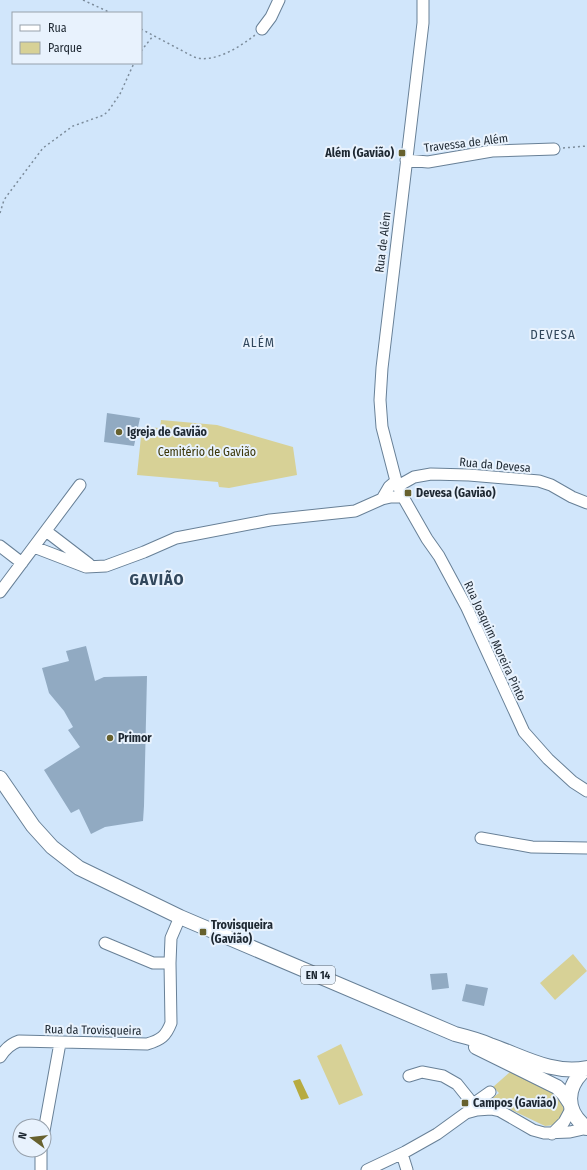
<svg xmlns="http://www.w3.org/2000/svg" width="587" height="1170" font-family="'Fira Sans Condensed',sans-serif">
  <style>
    .green { fill: #d7d196 }
    .water { fill: #b7ab40 }
    .building { fill: #91aac2 }
    .lines { fill: none; stroke-linecap: round; stroke-linejoin: round }
    .minor-casing { stroke: #688097; stroke-width: 13 }
    .major-casing { stroke: #688097; stroke-width: 16 }
    .path { stroke: #7c8c9b; stroke-width: 1.5; stroke-dasharray: 2 3; stroke-linecap: butt }
    .minor { stroke: #fff; stroke-width: 11 }
    .major { stroke: #fff; stroke-width: 14 }
    .poi-dot { fill: #67612e; stroke: #e8f2fd; stroke-width: 1.5 }
    .labels { text-anchor: middle; stroke-width: 4; stroke-linejoin: round; paint-order: stroke }
    .shield { fill: #e8f2fd; stroke: #5b656f; stroke-width: 1 }
    .shield-label { font-size: 11px; font-weight: bold; fill: #1e2832 }
    .street-label { font-size: 12px; fill: #1e2832; stroke: #e8f2fd }
    .poi-label { font-size: 12px; font-weight: bold; fill: #1e2832; stroke: #e8f2fd; text-anchor: start }
    .park-label { font-size: 12px; fill: #3b3608; stroke: #e8f2fd }
    .neighbourhood-label { font-size: 13px; letter-spacing: 1px; fill: #31475c; stroke: #e8f2fd }
    .district-label { font-size: 16px; font-weight: bold; letter-spacing: 1px; fill: #31475c; stroke: #e8f2fd }
  </style>
  <rect width="100%" height="100%" fill="#d1e6fb"/>
  <!-- green -->
  <path class="green" d="M161 420 217 425 293 447 297 475 229 488 219 487 218 482 137 475 142 427 160 428Z
    M573 954 587 971 555 1000 540 983Z
    M341 1044 363 1095 339 1105 317 1056Z
    M510 1072 557 1093 566 1114 555 1125 545 1126 499 1104 487 1102 499 1093 493 1087Z"/>
  <!-- water -->
  <path class="water" d="M300 1079 309 1098 301 1100 293 1081Z"/>
  <!-- building -->
  <path class="building" d="M107 413 140 418 134 446 104 442Z
    M86 646 95 681 104 677 147 676 144 806 143 821 105 827 91 834 79 809 71 813 44 770 80 747 68 730 73 727 64 711 49 693 42 668 69 661 66 651Z
    M447 973 449 988 432 990 430 974Z
    M466 984 488 988 484 1006 462 1001Z"/>
  <g class="lines">
    <defs>
      <path id="minor" d="M423 0V23L382 368 380 400 382 427 396 481 403 497 427 539 439 556 467 608 524 732 548 759 573 782 587 791
        M262 29 271 17 279 0
        M406 160 428 162 492 151 554 149
        M398 486 414 477 431 474 469 475 539 481 551 485 572 497 587 503
        M382 499 389 487 396 481
        M46 531 89 564
        M0 546 22 563
        M34 547 86 567 106 566 144 552 176 538 270 520 355 511 382 499 391 497H403
        M0 592 80 485
        M481 838 532 847 587 848
        M105 943 153 963H170
        M0 1057C5 1049 10 1044 19 1041L147 1044C161 1040 166 1036 171 1023L170 963 171 938 180 917
        M409 1076 422 1072 443 1076 457 1084 473 1104
        M469 1109 473 1104 490 1092
        M44 1131 60 1043
        M552 1134 564 1122 571 1109
        M402 1154 407 1170
        M41 1170V1150
        M367 1170 405 1152 437 1134 466 1113 477 1110 491 1109 500 1111 533 1130 544 1133 570 1132 587 1128"/>
      <path id="major" d="M0 778 33 826 52 847 79 868 180 917 455 1034C467 1037 479 1040 490 1045 522 1056 552 1075 587 1068
        M476 1047 557 1087 564 1094 570 1103
        M587 1068C565 1086 564 1111 587 1128"/>
    </defs>
    <!-- minor casing -->
    <use href="#minor" class="minor-casing"/>
    <!-- major casing -->
    <use href="#major" class="major-casing"/>
    <!-- path -->
    <path class="path" d="M83 0 111 13
      M141 29 194 57C213 64 240 47 255 35
      M141 51 153 36
      M563 148 587 146
      M0 213 4 200 9 193 43 148 73 126 104 115 109 110 120 94 134 63"/>
    <!-- minor -->
    <use href="#minor" class="minor"/>
    <!-- major -->
    <use href="#major" class="major"/>
  </g>
  <!-- markers -->
  <g class="poi-dot">
    <rect x="398" y="149" width="8" height="8" rx="2"/>
    <circle cx="119" cy="432" r="4"/>
    <rect x="404" y="489" width="8" height="8" rx="2"/>
    <circle cx="110" cy="738" r="4"/>
    <rect x="199" y="928" width="8" height="8" rx="2"/>
    <rect x="461" y="1099" width="8" height="8" rx="2"/>
  </g>
  <g class="labels">
    <!-- shield labels -->
    <rect class="shield" x="301" y="966" width="34" height="18" rx="3"/>
    <g class="shield-label">
      <text x="318" y="979">EN 14</text>
    </g>
    <!-- street labels -->
    <g class="street-label">
      <text transform="translate(466 143) rotate(-7)" y="4">Travessa de Além</text>
      <text transform="translate(383 242) rotate(-83)" y="4">Rua de Além</text>
      <text transform="translate(495 465) rotate(5)" y="4">Rua da Devesa</text>
      <text transform="translate(495 641) rotate(65)" y="4">Rua Joaquim Moreira Pinto</text>
      <text transform="translate(93 1030) rotate(1)" y="4">Rua da Trovisqueira</text>
    </g>
    <!-- poi labels -->
    <g class="poi-label">
      <text x="394" y="157" text-anchor="end">Além (Gavião)</text>
      <text x="127" y="436">Igreja de Gavião</text>
      <text x="416" y="497">Devesa (Gavião)</text>
      <text x="118" y="742">Primor</text>
      <text x="211" y="929">Trovisqueira<tspan x="211" dy="14">(Gavião)</tspan></text>
      <text x="473" y="1107">Campos (Gavião)</text>
    </g>
    <!-- park labels -->
    <g class="park-label">
      <text x="207" y="456">Cemitério de Gavião</text>
    </g>
    <!-- neighbourhood labels -->
    <g class="neighbourhood-label">
      <text x="553" y="339">DEVESA</text>
      <text x="259" y="347">ALÉM</text>
    </g>
    <!-- district labels -->
    <g class="district-label">
      <text x="157" y="585">GAVIÃO</text>
    </g>
  </g>
  <!-- legend -->
  <rect x="12" y="12" width="130" height="52" fill="#e8f2fd" stroke="#97a1ac"/>
  <rect x="20" y="25" width="20" height="6" fill="#ffffff" stroke="#97a1ac"/>
  <text x="48" y="32" font-size="12" fill="#1e2832">Rua</text>
  <rect x="20" y="42" width="20" height="12" fill="#d7d196" stroke="#97a1ac"/>
  <text x="48" y="52" font-size="12" fill="#1e2832">Parque</text>
  <!-- north arrow -->
  <g transform="translate(32 1138) rotate(285)"><circle r="19" fill="#e8f2fd" stroke="#97a1ac"/>
  <path d="M0-3L7 15L0 10L-7 15Z" fill="#67612e"/>
  <text y="-6" font-size="11" font-weight="bold" text-anchor="middle" fill="#1e2832">N</text>
  </g>
</svg>
